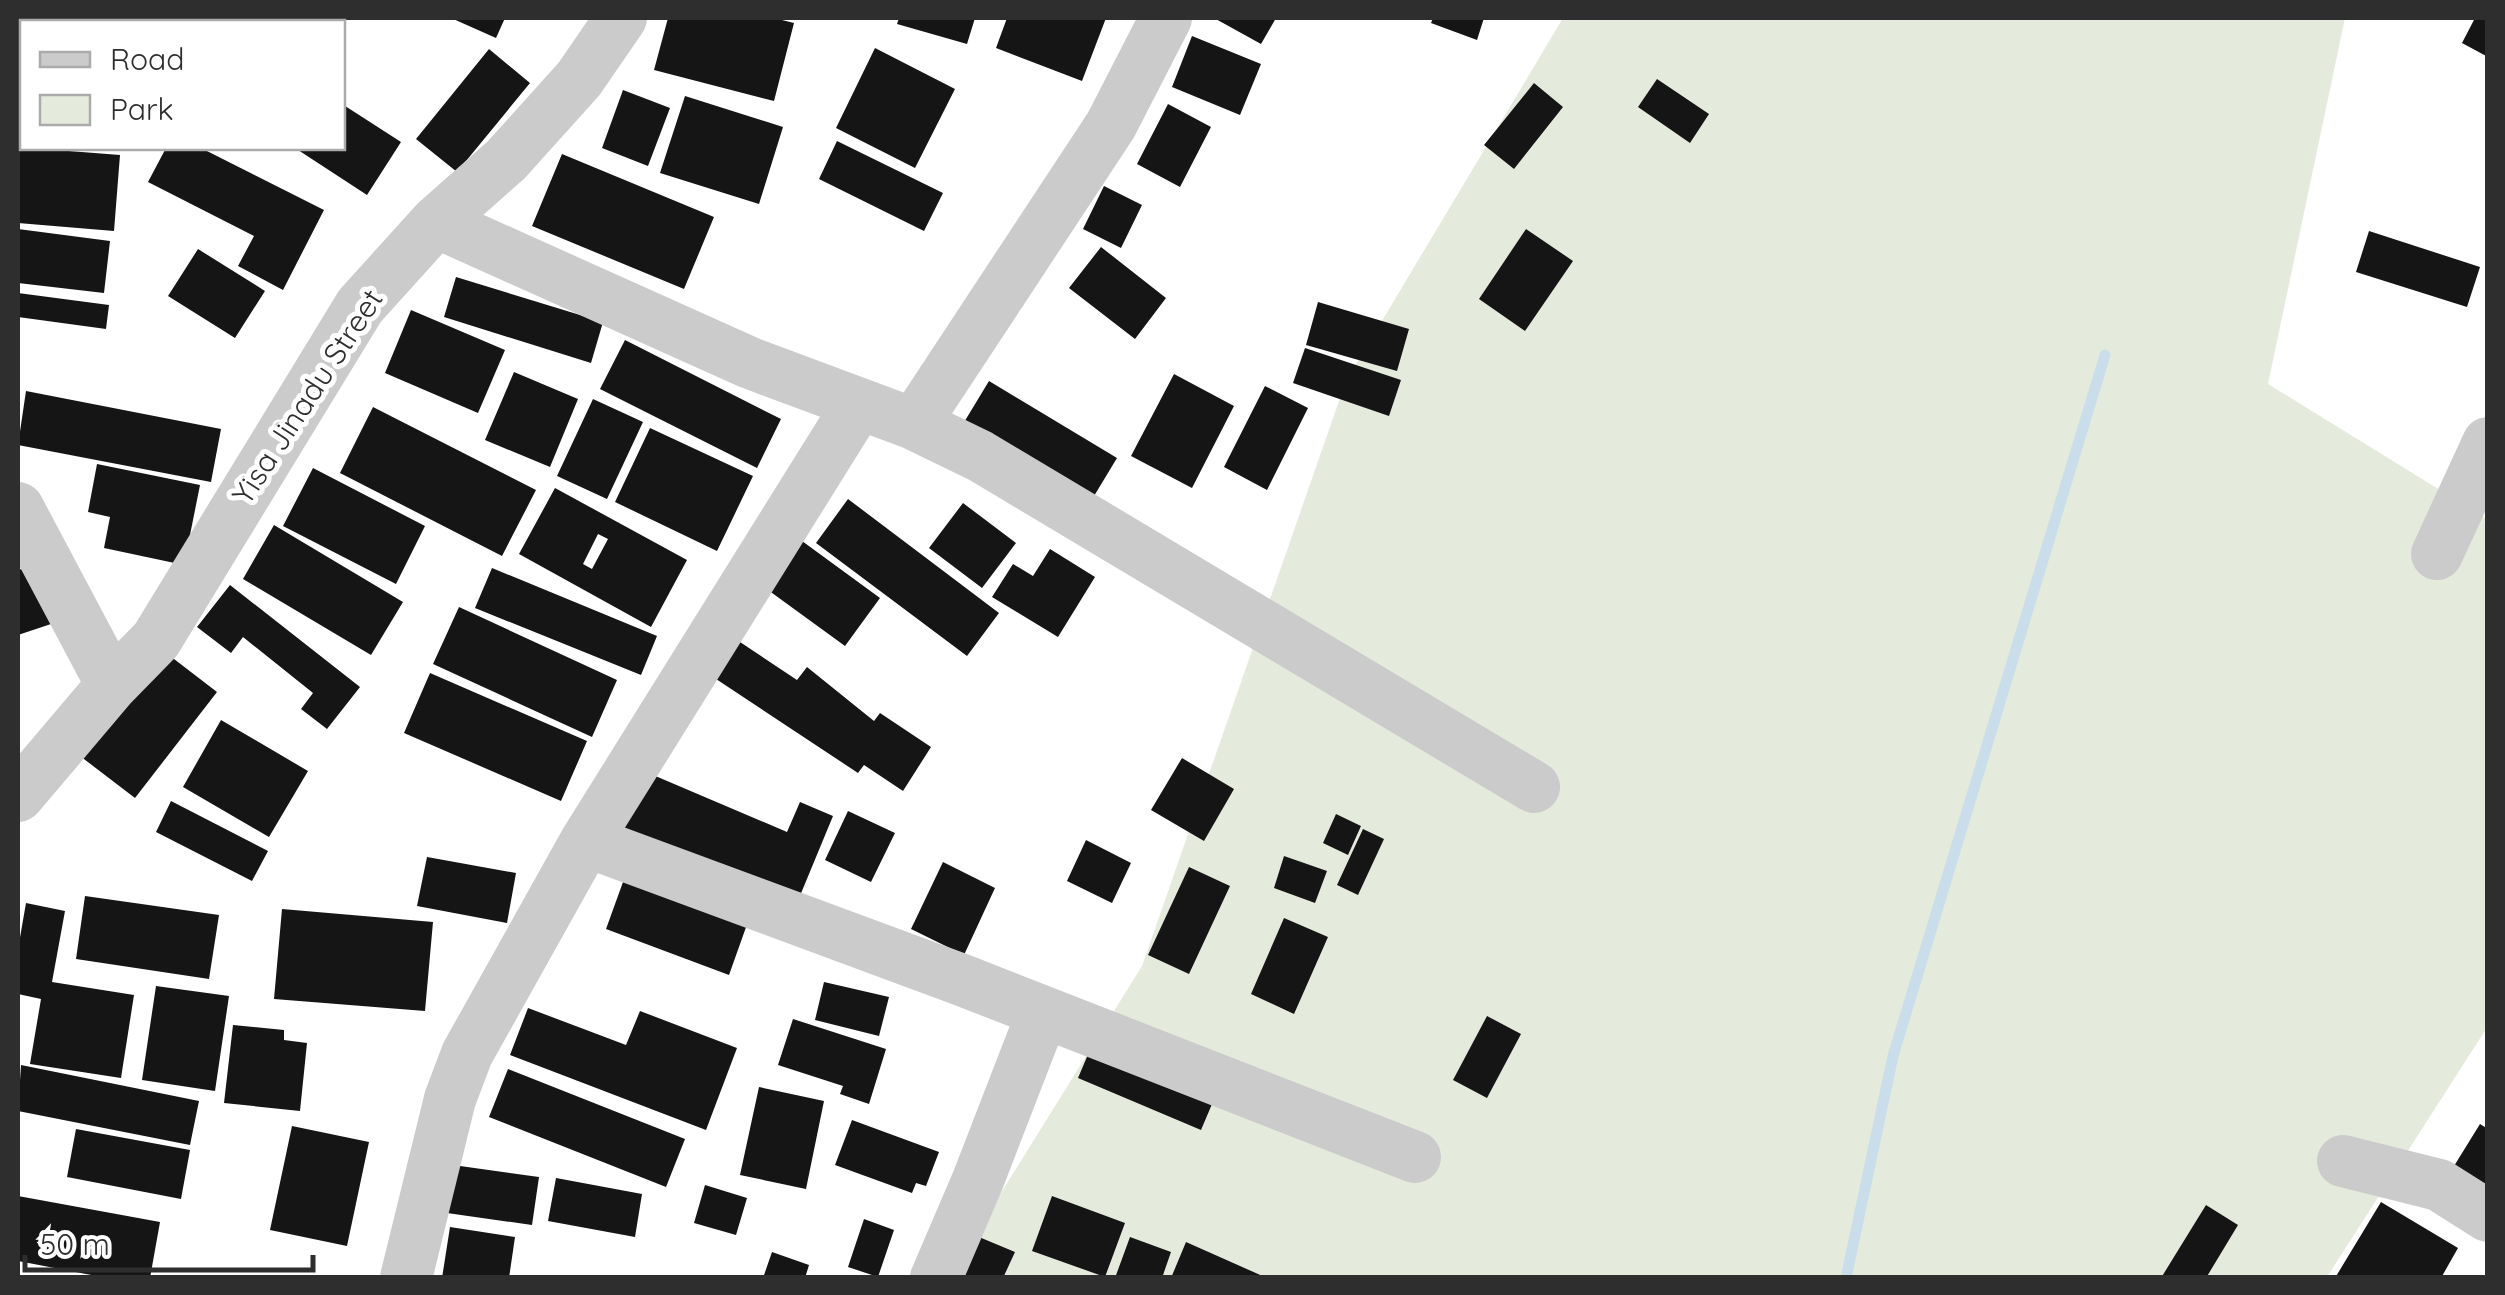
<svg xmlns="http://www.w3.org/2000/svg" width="2505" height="1295" font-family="Quicksand,sans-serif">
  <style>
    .green { fill: #e5ebdc }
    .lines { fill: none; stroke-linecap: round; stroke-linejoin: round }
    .stream { stroke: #c9deea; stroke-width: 11 }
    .building { fill: #151515; fill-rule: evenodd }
    .minor { stroke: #cbcbcb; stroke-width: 52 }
    .labels { text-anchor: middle; stroke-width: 10; stroke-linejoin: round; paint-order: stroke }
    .street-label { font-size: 30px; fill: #2e2e2e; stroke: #fff }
  </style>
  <rect width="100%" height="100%" fill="#fff"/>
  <!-- green -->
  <path class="green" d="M1563 18H2345L2268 384 2487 519 2488 1026 2327 1277 948 1278 1142 966 1346 381Z"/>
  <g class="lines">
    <!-- stream -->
    <path class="stream" d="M1846 1278 1893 1056 2105 355"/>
  </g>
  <!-- building -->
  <path class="building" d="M18 18H57L56 22H22V55L18 54Z
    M65 18H161L159 22H63Z
    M173 18H206L216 22H171Z
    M290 18H343L340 22H287Z
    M451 18H505L496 38Z
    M668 18H774L794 23 774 101 654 70Z
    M899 18H975L967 44 897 24Z
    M1007 18H1106L1082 81 996 48Z
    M1214 18H1276L1261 44Z
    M1433 18H1484L1477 40 1431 23Z
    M2475 18H2488V57L2462 43Z
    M1192 36 1261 64 1240 115 1172 87Z
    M875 48 955 89 915 168 836 128Z
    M489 49 530 83 457 172 416 139Z
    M18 58 22 60V116L18 114Z
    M1657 79 1709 114 1690 143 1638 107Z
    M1534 83 1563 107 1514 169 1484 145Z
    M623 90 670 108 648 166 602 148Z
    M685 96 783 127 759 204 660 173Z
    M342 104 401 142 367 195 295 148H342Z
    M1168 104 1211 127 1180 187 1137 164Z
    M837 141 943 193 924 231 819 179Z
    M18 147 120 155 114 231 18 223Z
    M166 148H201L324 210 283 290 238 266 254 236 148 182Z
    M562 154 714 217 684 289 532 226Z
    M1104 186 1142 205 1121 248 1083 229Z
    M18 229 110 241 104 293 18 283Z
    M1526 229 1573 261 1525 331 1479 299Z
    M2369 231 2480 267 2467 307 2356 272Z
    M1101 247 1166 298 1135 339 1069 288Z
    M198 249 265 291 235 338 168 296Z
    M456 277 603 322 591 363 444 317Z
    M18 293 109 305 106 329 18 317Z
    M1318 302 1409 329 1397 371 1306 345Z
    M411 310 505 350 478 413 385 373Z
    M625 340 781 419 757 468 600 389Z
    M1305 348 1401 380 1389 416 1293 383Z
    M514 372 578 399 550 467 485 440Z
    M1174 374 1234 406 1192 488 1131 456Z
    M989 381 1117 458 1091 501 963 424Z
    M1265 386 1308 408 1267 490 1224 467Z
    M26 391 221 429 211 482 18 445Z
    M593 399 643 422 607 499 557 476Z
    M373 407 536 490 502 556 340 473Z
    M650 428 753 476 717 551 615 502Z
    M97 464 200 485 184 565 104 548 110 517 88 512Z
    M313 468 425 526 396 584 283 526Z
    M555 488 687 560 651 627 519 554ZM598 534 608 539 592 569 583 564Z
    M848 499 999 613 967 656 816 543Z
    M963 503 1016 543 982 588 929 548Z
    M274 525 403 602 371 655 243 579Z
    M802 541 880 598 845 646 768 590Z
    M1050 549 1095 577 1058 637 992 597 1013 564 1033 576Z
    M32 566 51 624 18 635V570Z
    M492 568 657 636 641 675 475 608Z
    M230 585 360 687 327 729 301 709 313 693 243 637 231 653 197 627Z
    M459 607 617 680 592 737 433 664Z
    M734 638 797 680 807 667 874 721 880 713 931 747 903 791 864 765 858 773 710 675Z
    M161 649 217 692 135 798 80 756Z
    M430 673 587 741 561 801 404 733Z
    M221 720 308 771 269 837 183 787Z
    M1182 758 1234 789 1204 841 1151 810Z
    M646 772 787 832 800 802 833 816 797 903 622 829Z
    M171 801 268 851 252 881 156 832Z
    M848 811 895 833 871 882 825 860Z
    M1336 814 1361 826 1348 855 1323 843Z
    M1363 829 1384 839 1358 895 1337 885Z
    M1086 840 1131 863 1112 903 1067 881Z
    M1284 856 1327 871 1315 903 1274 888Z
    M427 857 516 873 507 923 417 906Z
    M943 862 995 888 964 955 911 929Z
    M1189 867 1230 886 1189 974 1148 955Z
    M627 871 750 916 729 975 606 929Z
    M85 896 219 915 209 979 76 959Z
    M26 903 65 911 52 982 134 995 121 1078 30 1064 41 999 18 994V949Z
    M282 909 433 922 425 1011 274 999Z
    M1284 918 1328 937 1294 1014 1251 994Z
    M824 982 889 997 879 1036 815 1020Z
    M156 986 229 996 215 1091 142 1080Z
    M528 1008 626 1045 640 1011 737 1048 706 1130 510 1055Z
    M1487 1016 1521 1034 1487 1098 1453 1080Z
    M793 1019 886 1049 869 1104 840 1094 843 1086 778 1065Z
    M233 1025 284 1030V1040L307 1043 300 1111 224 1103Z
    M1092 1045 1215 1097 1201 1130 1078 1078Z
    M21 1065 199 1101 190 1145 18 1111Z
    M508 1069 685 1139 666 1187 489 1117Z
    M759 1087 824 1101 806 1189 740 1175Z
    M852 1120 939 1152 926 1186 916 1183 912 1193 835 1165Z
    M2480 1124 2488 1129V1205L2446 1179Z
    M292 1126 369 1142 347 1246 270 1230Z
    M76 1129 190 1150 181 1199 67 1177Z
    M453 1165 539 1177 532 1225 447 1213Z
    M556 1178 642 1194 635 1237 548 1221Z
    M705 1185 747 1198 736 1235 694 1223Z
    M18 1196 160 1222 150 1278H107L18 1261Z
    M1052 1196 1125 1223 1105 1277 1032 1251Z
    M2381 1202 2458 1248 2441 1278H2335Z
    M2206 1205 2238 1225 2206 1278H2161Z
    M864 1219 894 1230 878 1277 848 1267Z
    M450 1227 515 1237 509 1278H442Z
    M979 1237 1015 1252 1003 1278H944Z
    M1130 1237 1171 1252 1162 1278H1115Z
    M1186 1242 1267 1278H1171Z
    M772 1252 809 1265 805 1278H763Z"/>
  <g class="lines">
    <!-- minor -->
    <path class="minor" d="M436 222 750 363 914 424 980 456 1534 787
      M914 424 1111 125 1166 18
      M18 508 112 685
      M2437 554 2488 443
      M18 796 112 685 156 640 360 306 436 222 506 160 579 79 621 18
      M586 841 962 980 1415 1157
      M2343 1161 2439 1185 2488 1216
      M406 1278 450 1099 467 1054 586 841 858 405
      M936 1278 978 1180 1043 1012"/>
  </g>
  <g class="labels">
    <!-- street labels -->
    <g class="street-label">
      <text transform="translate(308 397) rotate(-57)" y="10">Yisa Jinadu Street</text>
    </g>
  </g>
  <!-- border -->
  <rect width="2505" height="1295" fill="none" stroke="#2e2e2e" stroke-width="40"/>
  <!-- legend -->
  <rect x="20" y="20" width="325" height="130" fill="#ffffff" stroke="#ababab" stroke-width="2.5"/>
  <rect x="40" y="52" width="50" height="15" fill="#cbcbcb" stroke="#ababab" stroke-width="2.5"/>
  <text x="110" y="70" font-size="30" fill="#2e2e2e">Road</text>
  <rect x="40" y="95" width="50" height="30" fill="#e5ebdc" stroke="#ababab" stroke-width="2.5"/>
  <text x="110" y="120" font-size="30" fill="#2e2e2e">Park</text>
  <!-- scale -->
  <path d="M25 1255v15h288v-15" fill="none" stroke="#2e2e2e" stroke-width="5"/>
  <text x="40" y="1255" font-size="30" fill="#2e2e2e" stroke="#ffffff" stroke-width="8" paint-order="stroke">50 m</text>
</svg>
